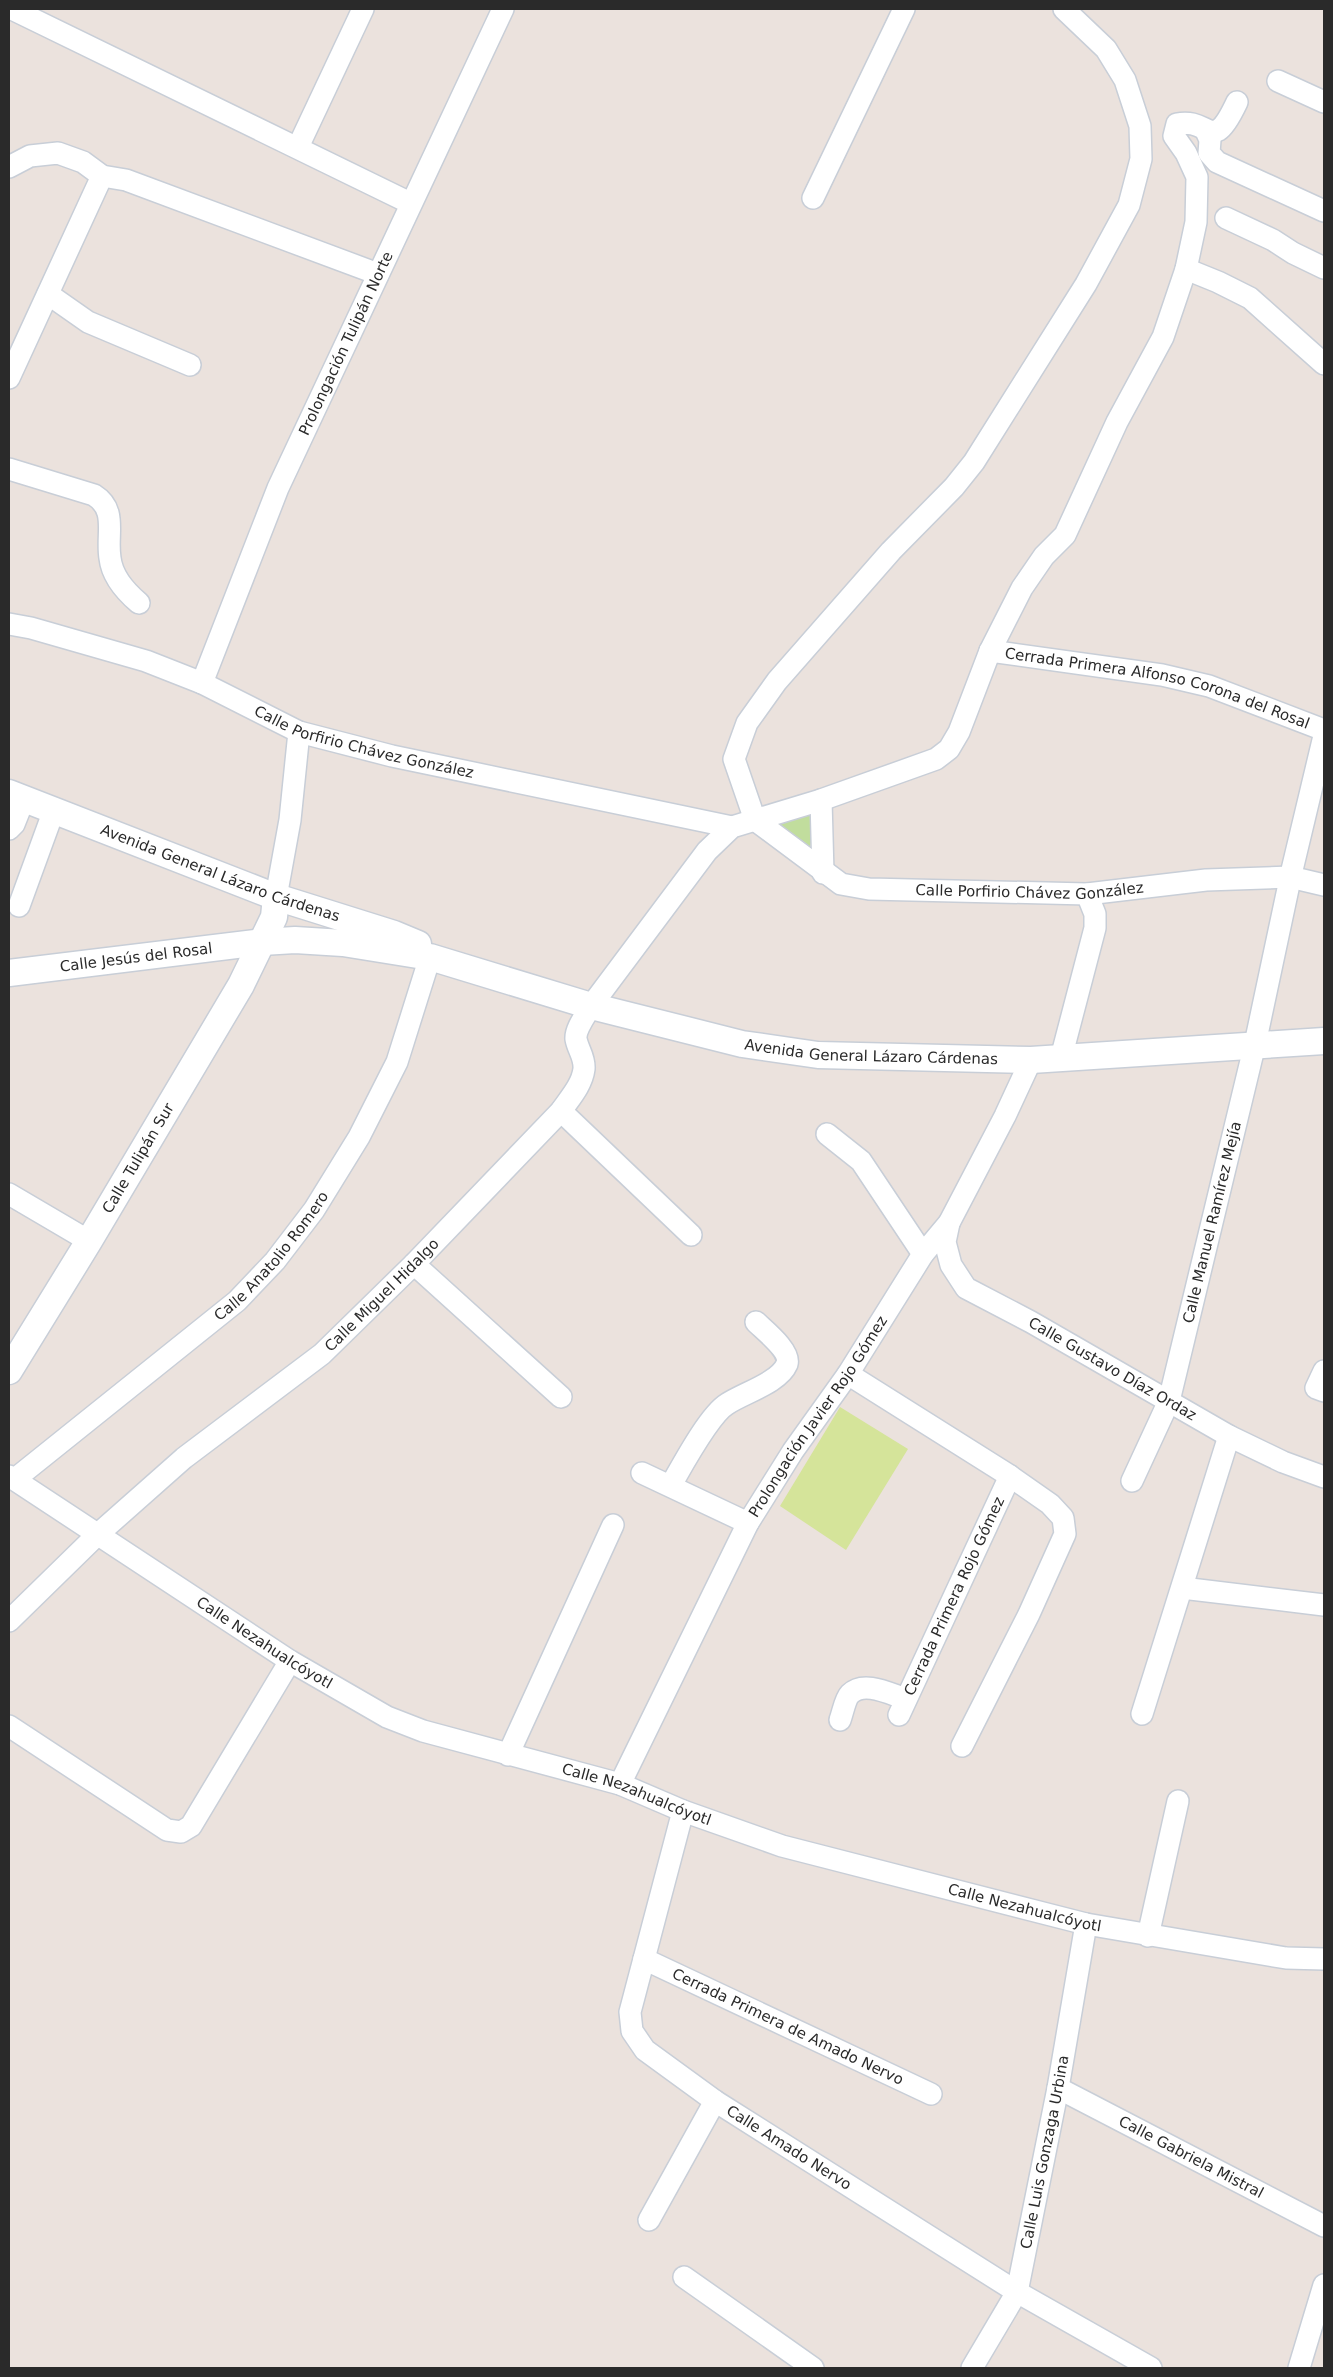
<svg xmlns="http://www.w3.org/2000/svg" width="1333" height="2377" font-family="'DejaVu Sans',sans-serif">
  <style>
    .green { fill: #c1dd9d }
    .pitch { fill: #d5e49a }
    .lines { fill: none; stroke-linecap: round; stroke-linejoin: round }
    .minor-casing { stroke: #c8ced7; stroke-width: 24 }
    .tertiary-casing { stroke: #c8ced7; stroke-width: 29 }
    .minor { stroke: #fff; stroke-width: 21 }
    .tertiary { stroke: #fff; stroke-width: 26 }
    .labels { text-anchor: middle; stroke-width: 5; stroke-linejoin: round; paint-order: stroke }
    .street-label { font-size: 15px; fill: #2a2a2a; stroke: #fff }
  </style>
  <rect width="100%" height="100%" fill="#ebe2dd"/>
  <!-- green -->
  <path class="green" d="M816 805 809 855 771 819Z"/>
  <!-- pitch -->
  <path class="pitch" d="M840 1407 908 1449 846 1550 780 1506Z"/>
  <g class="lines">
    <defs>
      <g id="minor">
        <path d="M12 9 410 203"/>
        <path id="s1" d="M1064 9 1106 49 1125 80 1140 126 1141 159 1129 205 1086 284 974 462 954 487 891 551 777 681 747 723 734 759 755 820 841 884 869 889 1087 894 1206 880 1290 877 1324 885"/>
        <path d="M1278 81 1324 102"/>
        <path d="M1206 131 1210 140 1209 153 1217 162 1324 211"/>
        <path d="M298 147 363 9"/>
        <path d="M9 167 30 156 58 153 83 162 102 176 126 180 378 274"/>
        <path d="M813 198 904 9"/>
        <path d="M1226 218 1273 240 1293 253 1324 268"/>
        <path d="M1186 269 1218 282 1250 298 1324 364"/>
        <path d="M48 294 88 322 190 365"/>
        <path d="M9 378 102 176"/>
        <path d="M9 469 94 495C118 510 106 534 110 558 112 576 126 592 139 603"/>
        <path id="s2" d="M9 624 31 628 146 661 202 683 299 732 392 756 732 827"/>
        <path id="s3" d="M990 651 1162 675 1209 686 1324 730"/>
        <path id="s4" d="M202 683 278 488 503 9"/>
        <path d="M821 800 823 873"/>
        <path d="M9 829 14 824 24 799"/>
        <path d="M276 897 290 820 299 732"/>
        <path d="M19 906 54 810"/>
        <path d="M1061 1058 1095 928V914L1087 894"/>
        <path d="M561 1111 691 1235"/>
        <path d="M827 1134 861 1161 923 1254"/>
        <path d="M9 1194 89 1241"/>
        <path id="s5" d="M949 1223 945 1242 951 1265 966 1288 1031 1322 1229 1436 1283 1462 1324 1477"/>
        <path d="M414 1264 561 1397"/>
        <path d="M1324 1371 1316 1388 1324 1391"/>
        <path d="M848 1374 1010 1476 1050 1504 1063 1518 1065 1534 1029 1614 962 1746"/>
        <path d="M642 1473 748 1523"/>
        <path id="s6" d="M9 1476 290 1661 387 1717 423 1731 620 1784 683 1811 782 1846 1086 1924 1286 1958 1324 1959"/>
        <path id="s7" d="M15 1479 237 1301 275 1261 314 1210 359 1137 397 1062 430 957"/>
        <path id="s8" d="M1132 1481 1169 1401 1255 1044 1292 870 1324 736"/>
        <path d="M671 1485C682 1466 709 1415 727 1404 743 1393 779 1383 787 1364 791 1351 764 1330 756 1322"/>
        <path d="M1182 1588 1324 1605"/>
        <path id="s9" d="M9 1621 97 1535 184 1458 322 1354 414 1264 561 1111C570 1098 582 1085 584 1069 585 1057 578 1050 576 1039 575 1029 586 1015 591 1006L707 851 732 827 821 800 936 759 949 749 959 732 990 651 1022 588 1044 556 1065 535 1117 422 1163 337 1186 269 1196 222 1197 177 1186 153 1174 136 1177 124C1211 117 1211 157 1237 102"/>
        <path d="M1142 1714 1229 1436"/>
        <path id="s10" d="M899 1715 1010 1476"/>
        <path d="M840 1720C843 1712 845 1699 850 1694 864 1680 890 1694 906 1699"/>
        <path d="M9 1726 167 1830 181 1832 191 1826 290 1661"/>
        <path d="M508 1755 613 1525"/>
        <path id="s11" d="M620 1784 748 1523 793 1451 848 1374 923 1254 949 1223 1005 1116 1031 1060"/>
        <path id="s12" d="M683 1811 630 2012 632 2031 645 2050 715 2101 1017 2292 1151 2368"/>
        <path d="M1148 1936 1178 1801"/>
        <path id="s13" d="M644 1959 931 2094"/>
        <path id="s14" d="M1058 2088 1324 2226"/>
        <path d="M649 2220 715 2101"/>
        <path d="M684 2277 813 2368"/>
        <path id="s15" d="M972 2368 1017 2292 1058 2088 1086 1924"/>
        <path d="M1299 2368 1324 2285"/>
      </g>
      <g id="tertiary">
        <path id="s16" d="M9 793 276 897 394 934 418 944"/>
        <path id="s17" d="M9 973 262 942 295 940 343 943 430 957 591 1006 742 1044 818 1055 1031 1060 1324 1041"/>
        <path id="s18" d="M9 1371 89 1241 241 985 274 917 276 897"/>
      </g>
    </defs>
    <!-- minor casing -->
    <use href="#minor" class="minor-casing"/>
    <!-- tertiary casing -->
    <use href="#tertiary" class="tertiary-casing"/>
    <!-- minor -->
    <use href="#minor" class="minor"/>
    <!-- tertiary -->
    <use href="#tertiary" class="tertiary"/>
  </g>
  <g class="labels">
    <!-- street labels -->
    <g class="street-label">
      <text dy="5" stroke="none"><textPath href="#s4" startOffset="369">Prolongación Tulipán Norte</textPath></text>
      <text dy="5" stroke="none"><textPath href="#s3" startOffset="172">Cerrada Primera Alfonso Corona del Rosal</textPath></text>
      <text dy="5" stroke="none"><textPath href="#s2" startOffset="376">Calle Porfirio Chávez González</textPath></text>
      <text dy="5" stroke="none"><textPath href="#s16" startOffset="226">Avenida General Lázaro Cárdenas</textPath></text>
      <text dy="5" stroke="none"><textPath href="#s1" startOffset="1269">Calle Porfirio Chávez González</textPath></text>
      <text dy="5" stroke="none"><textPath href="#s17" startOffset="128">Calle Jesús del Rosal</textPath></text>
      <text dy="5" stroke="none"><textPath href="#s17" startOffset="878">Avenida General Lázaro Cárdenas</textPath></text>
      <text dy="5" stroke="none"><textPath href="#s18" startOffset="249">Calle Tulipán Sur</textPath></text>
      <text dy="5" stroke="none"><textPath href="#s8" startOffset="272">Calle Manuel Ramírez Mejía</textPath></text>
      <text dy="5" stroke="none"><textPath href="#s7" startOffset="341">Calle Anatolio Romero</textPath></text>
      <text dy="5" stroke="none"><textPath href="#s9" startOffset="496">Calle Miguel Hidalgo</textPath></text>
      <text dy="5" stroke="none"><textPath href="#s5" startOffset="238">Calle Gustavo Díaz Ordaz</textPath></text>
      <text dy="5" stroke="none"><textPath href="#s11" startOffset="418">Prolongación Javier Rojo Gómez</textPath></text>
      <text dy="5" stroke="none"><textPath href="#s10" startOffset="131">Cerrada Primera Rojo Gómez</textPath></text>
      <text dy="5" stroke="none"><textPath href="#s6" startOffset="305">Calle Nezahualcóyotl</textPath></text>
      <text dy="5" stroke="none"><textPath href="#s6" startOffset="710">Calle Nezahualcóyotl</textPath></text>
      <text dy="5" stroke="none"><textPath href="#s6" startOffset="1115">Calle Nezahualcóyotl</textPath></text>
      <text dy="5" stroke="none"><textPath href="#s13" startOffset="159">Cerrada Primera de Amado Nervo</textPath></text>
      <text dy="5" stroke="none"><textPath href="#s12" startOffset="424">Calle Amado Nervo</textPath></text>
      <text dy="5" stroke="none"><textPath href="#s15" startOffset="231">Calle Luis Gonzaga Urbina</textPath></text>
      <text dy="5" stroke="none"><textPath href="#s14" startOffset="150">Calle Gabriela Mistral</textPath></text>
    </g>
  </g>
  <!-- border -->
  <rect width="1333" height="2377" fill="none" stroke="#2a2a2a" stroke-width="20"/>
</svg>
